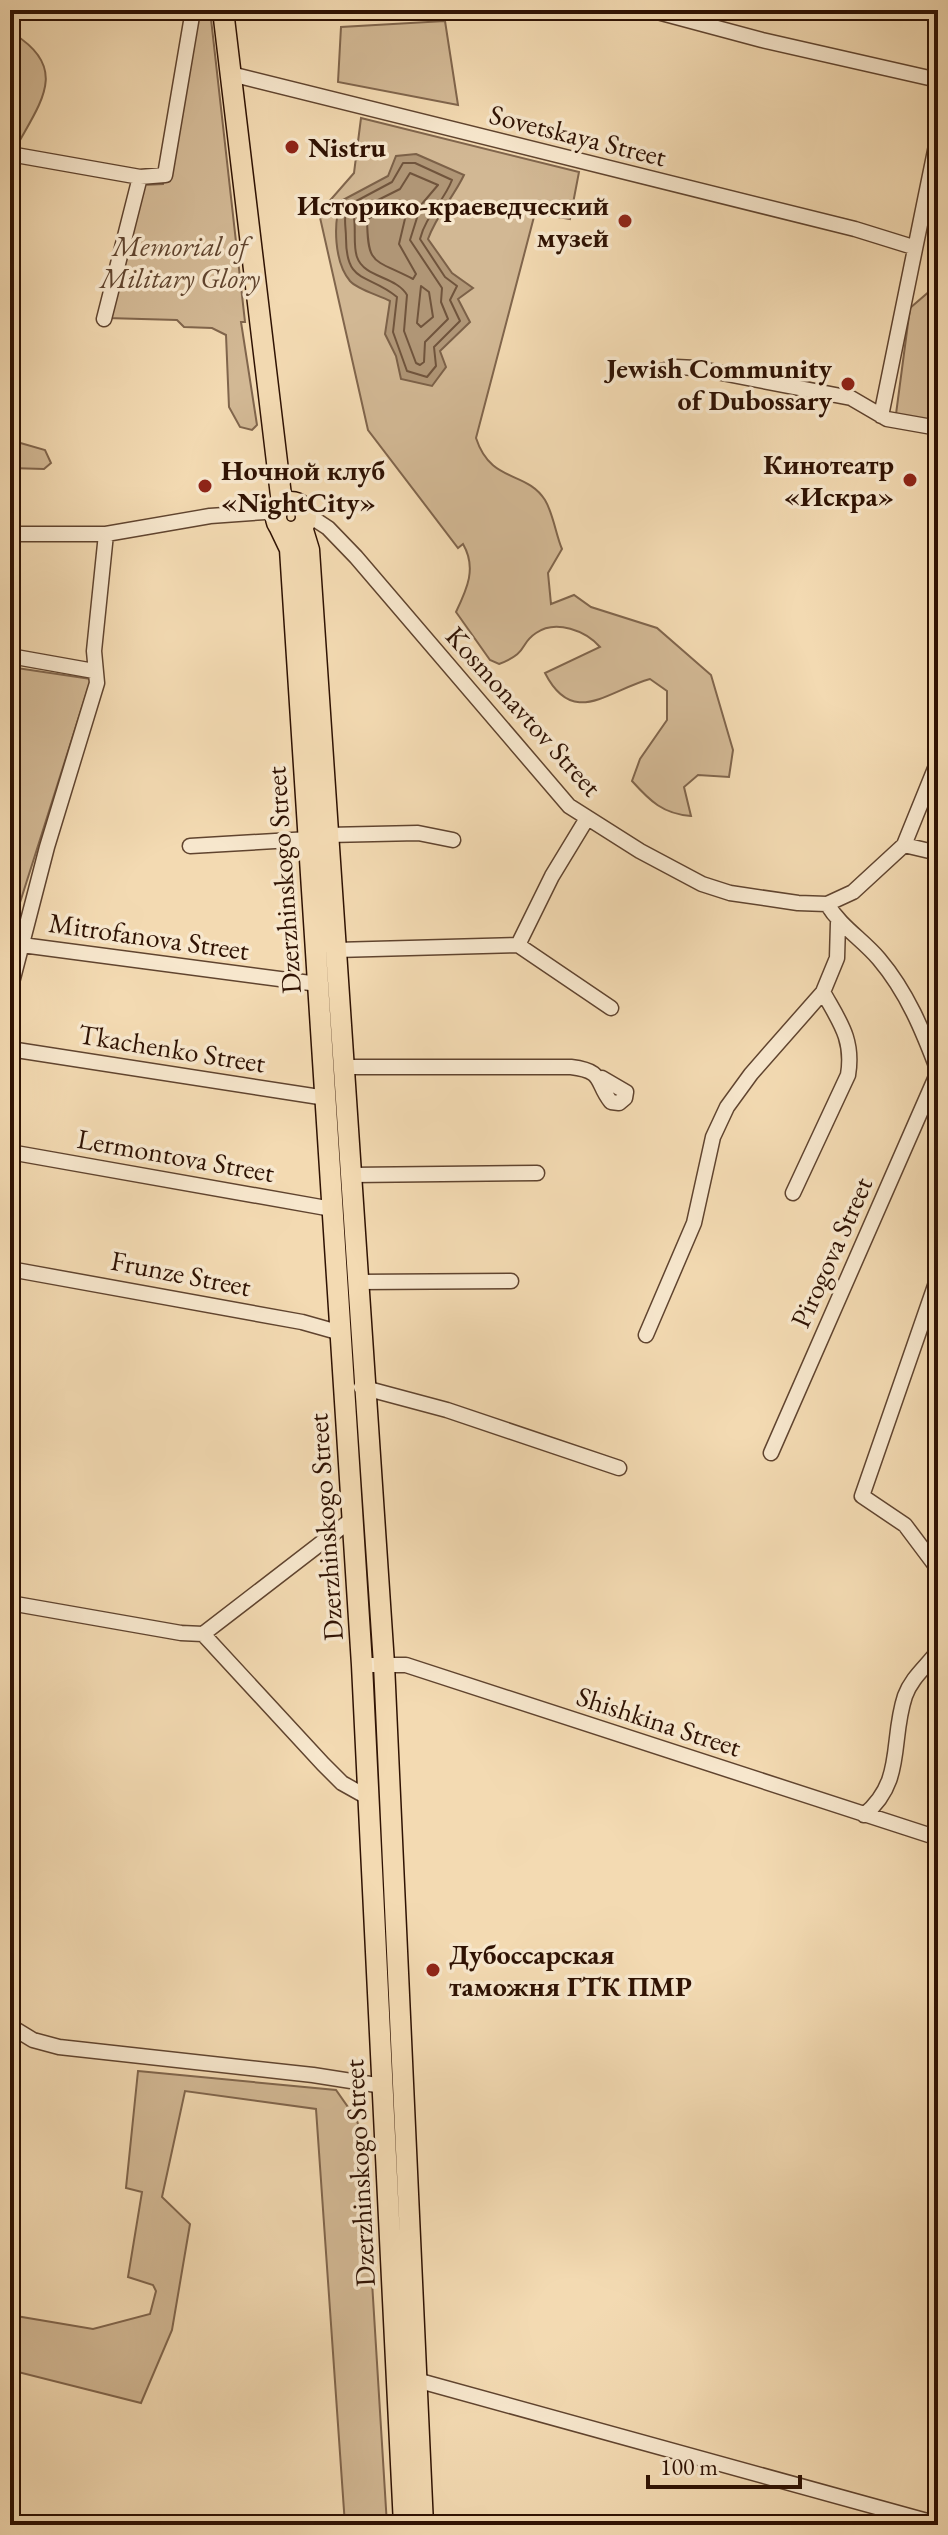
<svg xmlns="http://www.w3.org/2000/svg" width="948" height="2535" font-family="'EB Garamond',serif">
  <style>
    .green { fill: #d2b894; stroke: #80654c; stroke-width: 2 }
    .water { fill: #b09676; stroke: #7c6148; stroke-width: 2 }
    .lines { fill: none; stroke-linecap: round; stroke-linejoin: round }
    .shore { stroke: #70543c; stroke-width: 2 }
    .minor-casing { stroke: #60442f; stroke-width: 17 }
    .highway-casing { stroke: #2f1203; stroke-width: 23 }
    .minor { stroke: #f7e7cd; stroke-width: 14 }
    .highway { stroke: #f3dab2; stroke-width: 20 }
    .poi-dot { fill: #8f2418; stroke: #f7e7cd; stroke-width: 3 }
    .labels { text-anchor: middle; stroke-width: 7; stroke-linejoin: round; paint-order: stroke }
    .street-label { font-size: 28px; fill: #2f1203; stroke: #f7e7cd }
    .poi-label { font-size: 28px; font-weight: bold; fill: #2f1203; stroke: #f7e7cd; text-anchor: start }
    .park-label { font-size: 28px; font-style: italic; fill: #60442e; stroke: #f7e7cd }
  </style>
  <rect width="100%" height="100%" fill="#f3dab2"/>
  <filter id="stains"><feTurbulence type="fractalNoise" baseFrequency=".0025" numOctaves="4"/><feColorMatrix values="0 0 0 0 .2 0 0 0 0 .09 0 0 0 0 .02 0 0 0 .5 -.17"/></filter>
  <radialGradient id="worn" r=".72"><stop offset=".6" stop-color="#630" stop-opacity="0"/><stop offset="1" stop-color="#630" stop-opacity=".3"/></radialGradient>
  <!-- green -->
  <path class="green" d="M189 10H210L245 322H241L257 425 252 430 240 427 229 407 226 335 212 328 184 327 177 320 107 318 142 185 163 184Z
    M445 21 458 105 338 82 341 27Z
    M14 34C67 67 43 99 19 142L10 143V35Z
    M361 118 579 172 570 219 535 213 476 438C491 484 526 470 545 500 553 513 556 535 562 549L548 573 551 604 574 595 591 607 657 628 711 675 733 750 729 777 698 775 684 787 691 816C663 814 650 801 632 781L640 759 667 720V691L650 679C607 691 573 728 545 673L600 647C586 631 556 619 536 633 518 645 530 652 499 664L490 660 456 612C467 589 477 568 463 544L458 548 368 430 319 213 354 173Z
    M938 284V424L896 414 910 308Z
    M10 440 45 450 51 463 44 469 10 468Z
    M10 667 91 679 10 934Z
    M138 2071 336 2090 357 2120 364 2152 387 2525H345L316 2109 185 2091 162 2197 190 2224 172 2330 141 2403 10 2370V2315L93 2329 150 2314 156 2291 153 2285 128 2277 142 2192 126 2188Z"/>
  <!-- water -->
  <path class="water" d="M416 154 464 175C453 198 437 214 428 239L452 273 473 288 458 299 470 322 440 351 446 367 432 386 401 379 396 356 385 334 390 301C379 295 358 290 350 281 334 262 333 223 341 201L388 176 396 156Z"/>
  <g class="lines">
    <!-- shore -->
    <path class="shore" d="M403 163H415L452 180C443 203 426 215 420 239L445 277 457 286 450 300 460 321 434 347 436 366 427 377 407 371 393 332 397 297C368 273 346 285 346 238 346 226 343 218 347 206L392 182Z
      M410 173 438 185 421 205 410 240 442 288 441 302 448 319 425 342 424 362 420 365 416 363 404 331 407 295C396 276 364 278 357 257 353 246 356 230 354 218L364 207 400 189Z
      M403 202 408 206 399 244 416 274 413 279C372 258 368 266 367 219Z
      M421 286 429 292 433 317 421 327 417 323Z"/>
    <defs>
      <path id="minor" d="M650 10 762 40 938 80
        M231 74 855 229 913 247
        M10 154 140 177 165 175 193 10
        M104 319 140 177
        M662 371 676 367 696 368 851 398 887 419 938 428
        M881 416 938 136
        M305 513 328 528 356 557 569 806 640 851 702 884 730 893 798 903 827 904 853 892 904 845 938 761
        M10 534H106L210 516 265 512 282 504
        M10 656 94 671
        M328 835 418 833 453 840
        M904 845 938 853
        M190 846 309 839
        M827 904C841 927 862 939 879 959 907 992 923 1031 938 1071
        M22 945 318 984
        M518 945 611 1008
        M336 950 518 945 552 876 586 820
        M10 990 47 847 97 683 94 651 106 534
        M10 1049 326 1098
        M342 1067H571C605 1071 595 1082 611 1102L619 1103 625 1098 626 1092 602 1078
        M10 1152 332 1209
        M351 1175 537 1173
        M793 1193 848 1075C854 1039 839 1021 823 992
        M10 1269 302 1322 341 1333
        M938 1277 862 1496 905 1525 938 1569
        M356 1282 511 1281
        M646 1335 694 1223 713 1137 727 1107 751 1074 823 992 837 958 838 923
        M361 1387 447 1410 619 1468
        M771 1453 938 1072
        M351 1520 203 1634 323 1764 342 1783 367 1797
        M10 1603 181 1633 203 1634
        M362 1665H406L938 1838
        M864 1815C905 1781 890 1741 905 1696 912 1677 927 1666 938 1651
        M10 2026 33 2040 59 2047 313 2075 383 2086
        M409 2378 938 2524"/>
      <path id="highway" d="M223 10 282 504
        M276 517a15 15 0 1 1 30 0a15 15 0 1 1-30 0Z
        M302 527 309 550 384 1664 423 2525
        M280 528 290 549 362 1665 404 2525"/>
    </defs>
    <!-- minor casing -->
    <use href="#minor" class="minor-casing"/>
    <!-- highway casing -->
    <use href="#highway" class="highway-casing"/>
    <!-- minor -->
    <use href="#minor" class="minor"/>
    <!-- highway -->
    <use href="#highway" class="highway"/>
  </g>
  <!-- markers -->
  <g class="poi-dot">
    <circle cx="292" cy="147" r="8"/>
    <circle cx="625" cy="221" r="8"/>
    <circle cx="848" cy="384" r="8"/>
    <circle cx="910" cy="480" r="8"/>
    <circle cx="205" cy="486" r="8"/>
    <circle cx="433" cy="1970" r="8"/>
  </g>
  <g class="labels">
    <!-- street labels -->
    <g class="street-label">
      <text transform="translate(578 135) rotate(14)" y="10">Sovetskaya Street</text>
      <text transform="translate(524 711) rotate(48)" y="10">Kosmonavtov Street</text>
      <text transform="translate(283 880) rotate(-94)" y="10">Dzerzhinskogo Street</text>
      <text transform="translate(149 936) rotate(8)" y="10">Mitrofanova Street</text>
      <text transform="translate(172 1048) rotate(9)" y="10">Tkachenko Street</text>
      <text transform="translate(176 1155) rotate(10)" y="10">Lermontova Street</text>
      <text transform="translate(831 1252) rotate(-66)" y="10">Pirogova Street</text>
      <text transform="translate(181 1273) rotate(11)" y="10">Frunze Street</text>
      <text transform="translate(325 1527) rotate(-94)" y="10">Dzerzhinskogo Street</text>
      <text transform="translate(659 1721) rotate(18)" y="10">Shishkina Street</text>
      <text transform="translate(359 2173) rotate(-93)" y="10">Dzerzhinskogo Street</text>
    </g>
    <!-- poi labels -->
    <g class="poi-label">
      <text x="308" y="157">Nistru</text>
      <text x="609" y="215" text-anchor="end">Историко-краеведческий<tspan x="609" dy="32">музей</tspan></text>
      <text x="832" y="378" text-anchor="end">Jewish Community<tspan x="832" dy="32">of Dubossary</tspan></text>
      <text x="894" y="474" text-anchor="end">Кинотеатр<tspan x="894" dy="32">«Искра»</tspan></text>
      <text x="221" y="480">Ночной клуб<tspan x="221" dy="32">«NightCity»</tspan></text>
      <text x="449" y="1964">Дубоссарская<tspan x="449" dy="32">таможня ГТК ПМР</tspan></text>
    </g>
    <!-- park labels -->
    <g class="park-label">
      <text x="180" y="256">Memorial of<tspan x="180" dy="32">Military Glory</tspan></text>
    </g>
  </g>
  <!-- margin -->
  <rect width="948" height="2535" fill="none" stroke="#f3dab2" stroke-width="40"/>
  <rect x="12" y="12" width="924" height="2511" fill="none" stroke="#2f1203" stroke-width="4"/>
  <rect x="20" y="20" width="908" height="2495" fill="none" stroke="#2f1203" stroke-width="2"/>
  <!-- scale -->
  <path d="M648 2475v12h152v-12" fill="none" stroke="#2f1203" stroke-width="4"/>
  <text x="660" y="2475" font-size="24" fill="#2f1203" stroke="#f7e7cd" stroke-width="6" paint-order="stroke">100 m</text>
  <rect width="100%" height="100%" filter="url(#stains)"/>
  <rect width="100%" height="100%" fill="url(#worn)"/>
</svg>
